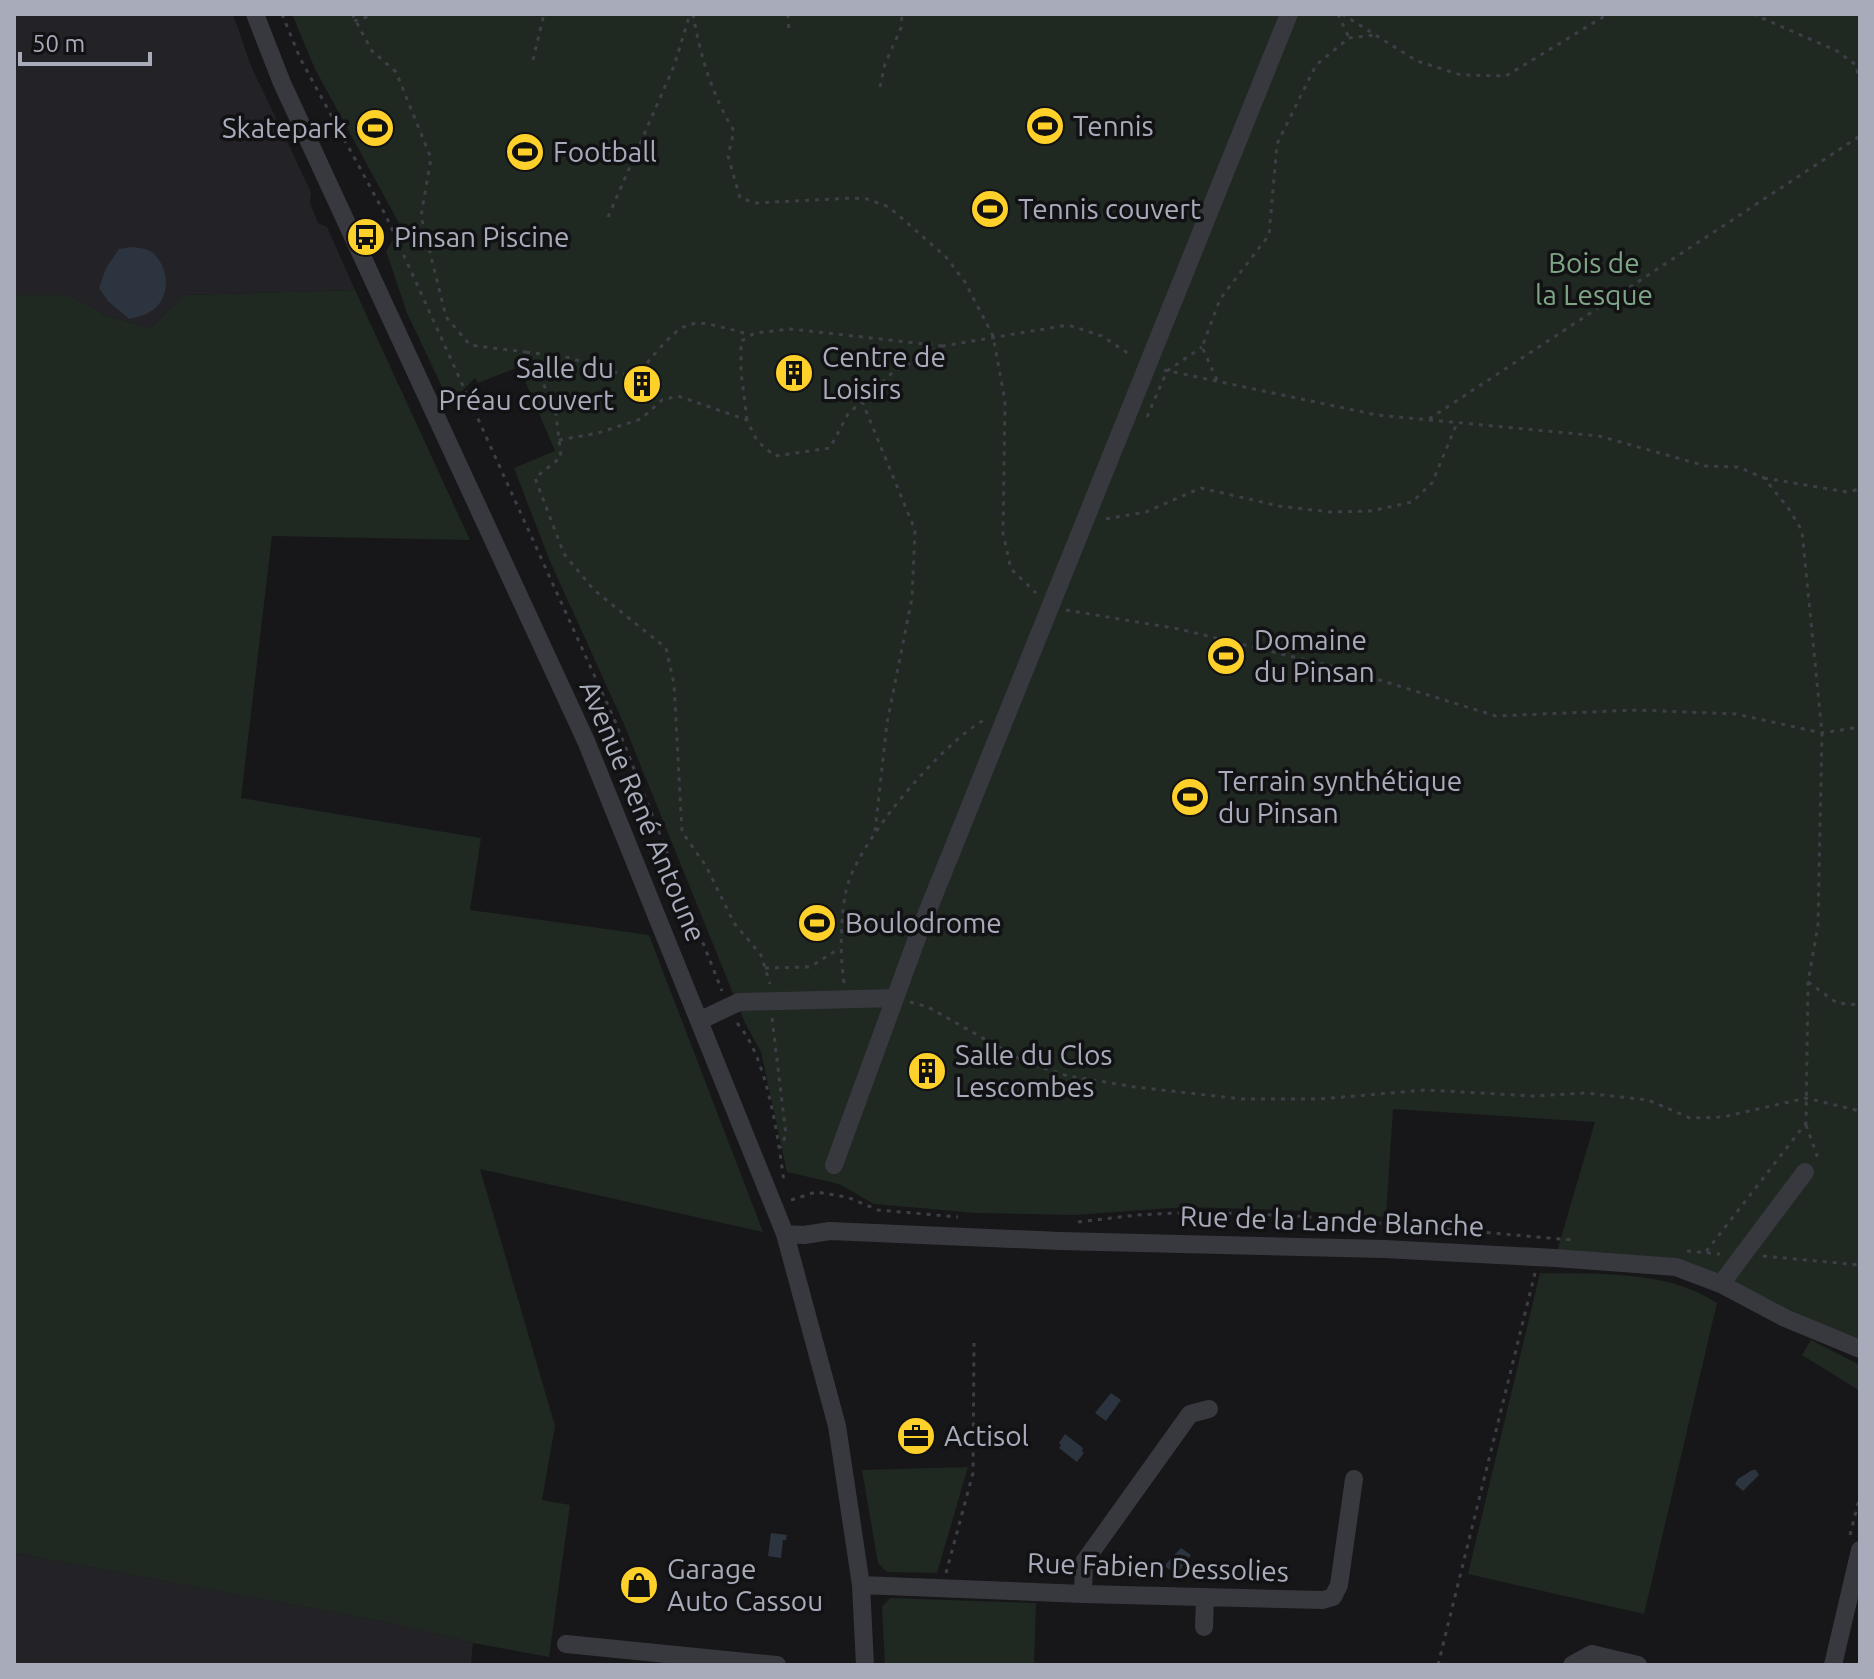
<svg xmlns="http://www.w3.org/2000/svg" width="1874" height="1679" font-family="Ubuntu,sans-serif">
  <style>
    .built { fill: #232327 }
    .green { fill: #1f2821 }
    .water { fill: #2c343f }
    .lines { fill: none; stroke-linecap: round; stroke-linejoin: round }
    .path { stroke: #3e3f46; stroke-width: 3; stroke-dasharray: 4 6; stroke-linecap: butt }
    .minor { stroke: #38383f; stroke-width: 18 }
    .labels { text-anchor: middle; stroke-width: 7; stroke-linejoin: round; paint-order: stroke }
    .poi-label { font-size: 28px; fill: #a8acba; stroke: #121215; text-anchor: start }
    .park-label { font-size: 28px; fill: #7ea685; stroke: #121215 }
    .street-label { font-size: 28px; fill: #a8acba; stroke: #121215 }
  </style>
  <rect width="100%" height="100%" fill="#171719"/>
  <!-- built -->
  <path class="built" d="M14 14H233L251 66 311 192 310 203 318 223 327 227 355 290 183 295 151 328 105 315 70 295H14Z
    M14 1553 387 1622 473 1643 471 1665H14Z"/>
  <!-- green -->
  <path class="green" d="M292 14H1860V1342L1676 1267 1555 1258 1595 1122 1393 1109 1386 1217 1285 1210 1185 1207 1075 1215 976 1213 874 1204 839 1184 787 1172 761 1052 745 1023 623 722 549 559 514 468 555 451 519 367 478 383 475 378 461 392 443 389 407 313 386 251 401 227 315 69Z
    M355 290 470 540 272 536 241 798 481 838 470 910 649 935 763 1232 480 1169 555 1426 542 1500 570 1505 549 1657 473 1643 386 1622 14 1553V295H70L105 315 151 328 183 295Z
    M1540 1273C1598 1274 1667 1270 1717 1303L1644 1614 1468 1574Z
    M1811 1340 1860 1365V1391L1802 1355Z
    M968 1467 937 1573 887 1572 878 1563 862 1470Z
    M890 1598 1036 1603 1034 1665H885L882 1607Z"/>
  <!-- water -->
  <path class="water" d="M131 247C140 248 149 248 155 255 171 272 170 302 148 313 143 316 135 317 129 319L108 301 99 288 106 268 119 249Z
    M1111 1393 1121 1400 1106 1421 1095 1413Z
    M1065 1434 1083 1448 1082 1451 1084 1453 1077 1462 1059 1448 1061 1445 1059 1443Z
    M1752 1470H1756L1759 1475 1743 1491 1735 1484 1738 1479Z
    M771 1533 787 1535 786 1540H783L781 1558 768 1556Z
    M1181 1548 1191 1555 1177 1574 1164 1566Z"/>
  <g class="lines">
    <!-- path -->
    <path class="path" d="M282 14 300 58 386 216 615 721 722 991
      M352 14 372 51 396 72 431 158 421 216 446 317 470 345 526 352 555 406 561 457 535 478 564 554 594 590 666 648 674 684 682 832 706 866 734 923 761 955 770 984
      M693 14C700 55 712 95 734 131L728 156 740 198 756 203 852 198 867 199 889 207 946 257 965 282 993 336 1005 401 1003 533 1011 569 1036 593
      M788 14 789 34
      M1338 14 1349 38
      M1342 14 1417 61 1461 75 1506 76 1608 14
      M1753 14 1837 51 1856 65 1860 84
      M354 21 377 14
      M533 60 544 14
      M880 87 885 64 901 28 902 14
      M608 217 674 66 690 14
      M526 352 571 358 605 370 624 374
      M647 363C690 312 689 319 752 335
      M1164 370 1377 415 1599 436 1706 466 1738 467 1764 478 1789 509 1802 531 1822 733 1818 925 1808 982 1806 1123 1705 1253V1257
      M1217 380 1202 347 1220 299 1269 235 1277 144 1316 65 1349 38 1375 35
      M862 401 915 530 912 598 887 723 875 831
      M1147 417 1167 371 1202 347
      M1429 419 1860 136
      M747 420 741 372V341L755 333 791 329 943 346
      M559 440 598 433 641 419 662 400 678 396 747 420 757 441 775 456 830 448 848 414 892 373 943 346 1068 325 1102 336 1132 356
      M1764 478 1847 492 1860 489
      M1106 519 1146 512 1201 488 1279 506 1330 512 1371 511 1412 502 1432 483 1457 423
      M1066 610 1179 629 1347 670 1496 716 1637 710 1736 714 1822 733 1860 727
      M765 968 810 967 840 948
      M1808 982 1837 1003 1860 1005
      M844 983C840 952 840 922 846 891 856 843 941 744 984 720
      M910 1002 928 1007 1025 1062 1068 1076 1135 1087 1242 1099H1319L1426 1090 1534 1096 1585 1093 1648 1100 1690 1118 1723 1117 1806 1098 1860 1111
      M772 1018 786 1135 780 1148
      M737 1023C767 1056 778 1137 784 1182
      M1806 1125 1817 1155 1814 1158
      M791 1200 816 1192 847 1197 878 1210 958 1217
      M1078 1222 1137 1215 1200 1212 1297 1216 1572 1240
      M1687 1251 1720 1254
      M1763 1256 1860 1265
      M1850 1535 1860 1496
      M946 1573 973 1473 974 1343
      M1438 1665 1535 1273"/>
    <!-- minor -->
    <path class="minor" d="M255 14 282 83 586 741 785 1234 837 1426 861 1585 865 1665
      M699 1021 739 1002 895 998
      M834 1165 920 930 1289 14
      M785 1234 804 1235 830 1231 1060 1241 1384 1249 1555 1258 1676 1267 1721 1284 1785 1318 1860 1349
      M1721 1284 1805 1172
      M861 1585 1083 1594 1323 1600 1333 1597 1339 1585 1354 1479
      M1083 1594 1084 1562 1190 1414 1209 1409
      M1204 1627 1205 1597
      M566 1644 777 1665
      M1572 1665 1592 1654 1638 1665
      M1833 1665 1860 1550"/>
  </g>
  <!-- icons -->
  <defs>
    <symbol id="stadium-disc" viewBox="-11 -11 22 22"><circle r="9.5" fill="#fed02a" stroke="#121215"/><path d="M0-5a6.5 5 0 1 0 0 10a6.5 5 0 1 0 0-10ZM-3.5-1.8h7v3.6h-7Z" fill="#111"/></symbol>
    <symbol id="bus-disc" viewBox="-11 -11 22 22"><circle r="9.5" fill="#fed02a" stroke="#121215"/><path d="M-5-6H5V4H4V6H2V4H-2V6H-4V4H-5ZM-3.5-4V0h7V-4ZM-3.5 1.2v1.5H-2V1.2ZM2 1.2v1.5H3.5V1.2Z" fill="#111"/></symbol>
    <symbol id="building-disc" viewBox="-11 -11 22 22"><circle r="9.5" fill="#fed02a" stroke="#121215"/><path d="M-4-6H4V6H1V3H-1V6H-4ZM-2.5-4.3h1.7v1.8h-1.7ZM.8-4.3h1.7v1.8H.8ZM-2.5-1h1.7V.8h-1.7ZM.8-1h1.7V.8H.8Z" fill="#111"/></symbol>
    <symbol id="office-disc" viewBox="-11 -11 22 22"><circle r="9.5" fill="#fed02a" stroke="#121215"/><path d="M-6-3h4V-5.5h4V-3h4V5H-6ZM-1-4.5V-3h2v-1.5ZM-6 0V1H6V0Z" fill="#111"/></symbol>
    <symbol id="shop-disc" viewBox="-11 -11 22 22"><circle r="9.5" fill="#fed02a" stroke="#121215"/><path d="M-5-2.5h2.3a2.7 3.5 0 0 1 5.4 0H5L5.5 6h-11ZM-1.5-2.5h3a1.5 2.3 0 0 0-3 0Z" fill="#111"/></symbol>
  </defs>
  <g fill-rule="evenodd">
    <use href="#stadium-disc" x="1023" y="104" width="44" height="44"/>
    <use href="#stadium-disc" x="353" y="106" width="44" height="44"/>
    <use href="#stadium-disc" x="503" y="130" width="44" height="44"/>
    <use href="#stadium-disc" x="968" y="187" width="44" height="44"/>
    <use href="#bus-disc" x="344" y="215" width="44" height="44"/>
    <use href="#building-disc" x="772" y="351" width="44" height="44"/>
    <use href="#building-disc" x="620" y="362" width="44" height="44"/>
    <use href="#stadium-disc" x="1204" y="634" width="44" height="44"/>
    <use href="#stadium-disc" x="1168" y="775" width="44" height="44"/>
    <use href="#stadium-disc" x="795" y="901" width="44" height="44"/>
    <use href="#building-disc" x="905" y="1049" width="44" height="44"/>
    <use href="#office-disc" x="894" y="1414" width="44" height="44"/>
    <use href="#shop-disc" x="617" y="1563" width="44" height="44"/>
  </g>
  <g class="labels">
    <!-- poi labels -->
    <g class="poi-label">
      <text x="1073" y="136">Tennis</text>
      <text x="347" y="138" text-anchor="end">Skatepark</text>
      <text x="553" y="162">Football</text>
      <text x="1018" y="219">Tennis couvert</text>
      <text x="394" y="247">Pinsan Piscine</text>
      <text x="822" y="367">Centre de<tspan x="822" dy="32">Loisirs</tspan></text>
      <text x="614" y="378" text-anchor="end">Salle du<tspan x="614" dy="32">Préau couvert</tspan></text>
      <text x="1254" y="650">Domaine<tspan x="1254" dy="32">du Pinsan</tspan></text>
      <text x="1218" y="791">Terrain synthétique<tspan x="1218" dy="32">du Pinsan</tspan></text>
      <text x="845" y="933">Boulodrome</text>
      <text x="955" y="1065">Salle du Clos<tspan x="955" dy="32">Lescombes</tspan></text>
      <text x="944" y="1446">Actisol</text>
      <text x="667" y="1579">Garage<tspan x="667" dy="32">Auto Cassou</tspan></text>
    </g>
    <!-- park labels -->
    <g class="park-label">
      <text x="1594" y="273">Bois de<tspan x="1594" dy="32">la Lesque</tspan></text>
    </g>
    <!-- street labels -->
    <g class="street-label">
      <text transform="translate(643 811) rotate(67)" y="10">Avenue René Antoune</text>
      <text transform="translate(1332 1221) rotate(2)" y="10">Rue de la Lande Blanche</text>
      <text transform="translate(1158 1567) rotate(2)" y="10">Rue Fabien Dessolies</text>
    </g>
  </g>
  <!-- border -->
  <rect width="1874" height="1679" fill="none" stroke="#a8acba" stroke-width="32"/>
  <!-- scale -->
  <path d="M20 52v12h130v-12" fill="none" stroke="#a8acba" stroke-width="4"/>
  <text x="32" y="52" font-size="24" fill="#a8acba" stroke="#121215" stroke-width="6" paint-order="stroke">50 m</text>
</svg>
